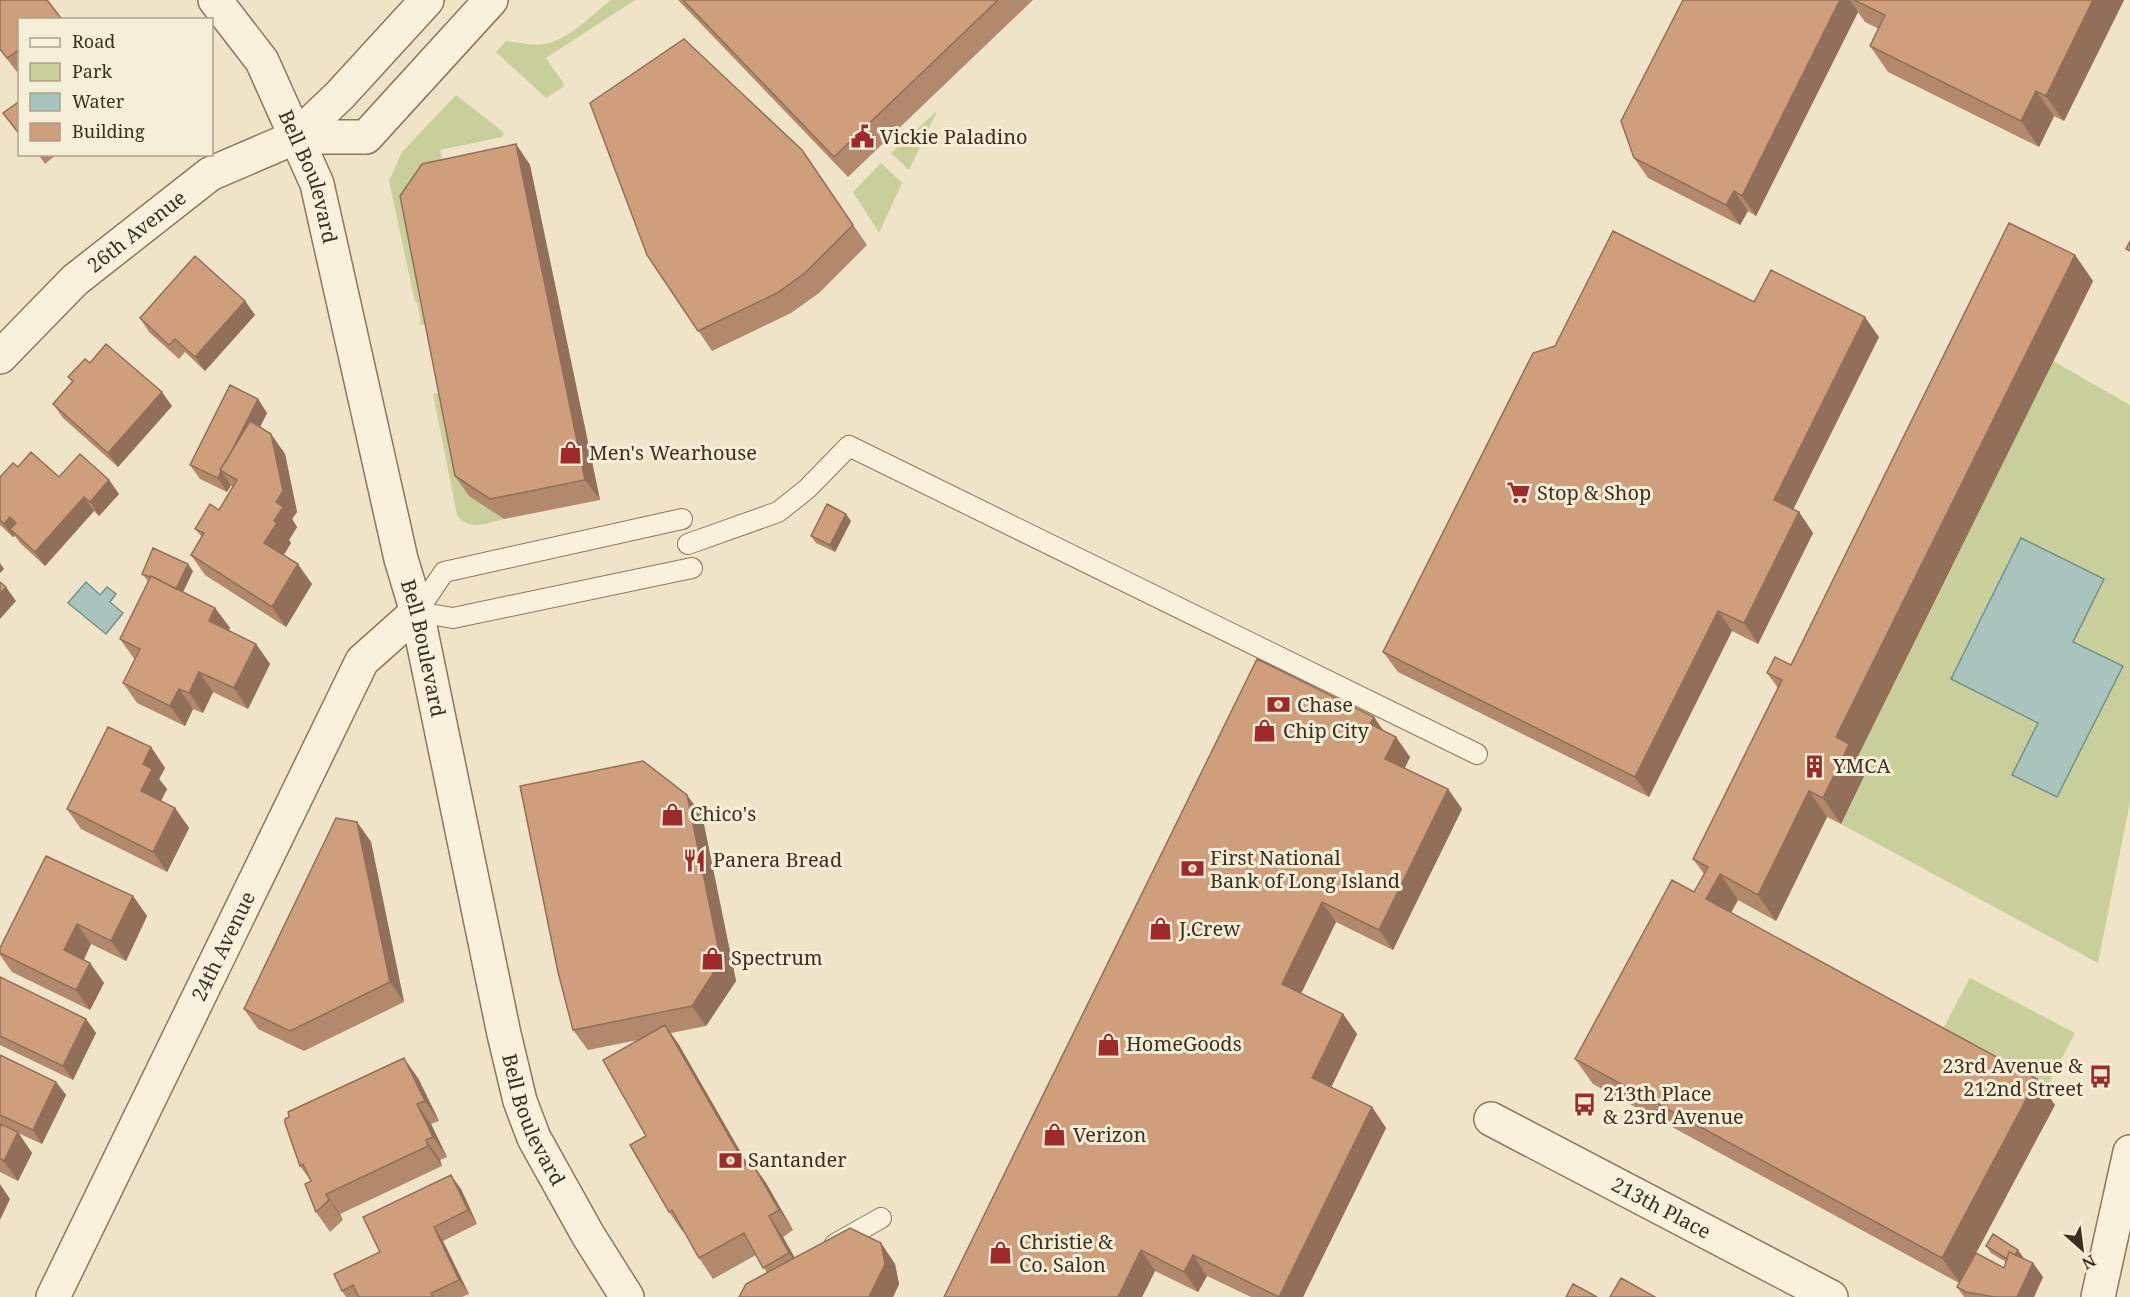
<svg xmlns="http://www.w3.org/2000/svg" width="2130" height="1297" font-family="'Noto Serif',serif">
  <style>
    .green { fill: #c9cf9b }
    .water { fill: #a9c4bc; stroke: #6f938a; stroke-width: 1.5 }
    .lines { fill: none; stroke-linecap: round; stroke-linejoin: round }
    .service-casing { stroke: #8d765c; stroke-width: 22 }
    .minor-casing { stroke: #8d765c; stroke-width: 36 }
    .tertiary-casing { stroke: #8d765c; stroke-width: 36 }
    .service { stroke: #faf1dc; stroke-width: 20 }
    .minor { stroke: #faf1dc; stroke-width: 33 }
    .tertiary { stroke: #faf1dc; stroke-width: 33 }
    .wall { fill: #b2896c }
    .shaded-wall { fill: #916f58 }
    .building { fill: #cf9f7d; stroke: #916f58; stroke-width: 1.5 }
    .labels { text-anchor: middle; stroke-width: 6; stroke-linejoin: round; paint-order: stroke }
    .poi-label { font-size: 20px; fill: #3d2e20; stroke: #f7eed8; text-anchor: start }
    .street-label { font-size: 20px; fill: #3d2e20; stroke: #f7eed8 }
  </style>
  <rect width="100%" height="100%" fill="#f0e4c8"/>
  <!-- green -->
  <path class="green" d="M611 0H635L546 58 564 84 563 87 546 98 496 52 506 41C518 42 532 46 544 44 567 41 593 14 611 0Z
    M456 95 502 131 504 134 502 137 440 150 447 182 435 322 419 325 421 322 417 302H415L389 181 402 152Z
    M937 111 909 170 891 153Z
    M881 163 902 183 879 233 853 192Z
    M2053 361 2130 405V802L2098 963 1841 824 1867 770 1854 763Z
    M449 391 504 519C488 523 468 532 457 515L433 394Z
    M1970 978 2075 1033 2046 1089 1940 1034Z"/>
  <!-- water -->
  <path class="water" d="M2021 538 2104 579 2073 642 2123 666 2057 797 2012 775 2038 723 1951 679Z
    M86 582 100 595 107 587 116 594 110 602 123 613 106 634 68 603Z"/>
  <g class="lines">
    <defs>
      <path id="service" d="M682 519 444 572 417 612 453 618 692 568
        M688 544 778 512 807 489 849 446 1477 754
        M835 1244 881 1218"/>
      <g id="minor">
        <path id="s1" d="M0 357 75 280 210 174 296 137"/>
        <path id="s2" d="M1491 1119 1831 1297"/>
        <path id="s3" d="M53 1297 362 661 417 612"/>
        <path d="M2098 1297 2130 1152"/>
      </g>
      <g id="tertiary">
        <path id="s4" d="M215 0 262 61 317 184 401 559 417 612 504 1034 520 1101 534 1138 588 1235 627 1297"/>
        <path d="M296 137H366L491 0"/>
        <path d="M296 137 340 95 427 0"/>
      </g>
    </defs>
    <!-- service casing -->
    <use href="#service" class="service-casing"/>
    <!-- minor casing -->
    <use href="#minor" class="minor-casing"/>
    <!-- tertiary casing -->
    <use href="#tertiary" class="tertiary-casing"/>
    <!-- service -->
    <use href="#service" class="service"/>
    <!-- minor -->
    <use href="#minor" class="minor"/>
    <!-- tertiary -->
    <use href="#tertiary" class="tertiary"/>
  </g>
  <!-- wall -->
  <path class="wall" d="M0 0H47L62 20H20V71L17 72 0 50Z
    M678 0H1033L848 177Z
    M1683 0H2124L2064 121 2054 116 2039 147 1888 72 1870 46 1879 29 1865 22 1858 12 1756 216 1748 211 1740 225 1648 178 1634 158Z
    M516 144 530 165 600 500 504 519 469 496 455 476Z
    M802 150 867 245 819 293 791 313 712 351 647 255Z
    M38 154H57L45 164Z
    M2075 255 2093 281 1858 756 1867 770 1841 824 1827 817 1776 921 1738 900 1731 913 2055 1105 1976 1253 2004 1268 2006 1262 1991 1253 1986 1246 2023 1257 2022 1258 2033 1263 2043 1277 2034 1297H1964L1957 1287 1959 1283 1593 1084 1575 1059 1694 892 1704 874 1693 859 1778 688 1767 673 1791 665Z
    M245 301 255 315 205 371 185 352 179 359 149 332 140 318Z
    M1754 302 1879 337 1793 509 1799 512 1813 533 1758 644 1732 631 1649 797 1398 672 1383 652Z
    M68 377 172 406 118 467 63 418 53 404 72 382Z
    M258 399 267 413 260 427 271 434 285 454 297 512 292 519 297 527 289 540 291 543 284 555 312 584 286 627 205 575 191 555 202 537 195 529 219 510 232 487 231 485 227 492 200 479 190 465Z
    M18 467 59 477 109 480 119 494 99 516 94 511 45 566 20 543 15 536 13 537 0 525V477Z
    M851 521 835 552 816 543 811 536Z
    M193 571 183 592 215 608 230 628 228 631 256 644 270 664 248 709 213 692 203 713 193 709 185 726 137 703 123 683 135 660 120 639 148 581 142 574Z
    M1384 731 1410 757 1405 768 1448 789 1462 809 1393 950 1336 922 1301 993 1343 1014 1357 1034 1331 1087 1372 1107 1386 1128 1303 1297H1251L1207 1276 1198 1292 1155 1271 1142 1297H944Z
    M151 747 165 768 159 779 167 789 161 801 175 808 189 828 167 872 81 829 67 809Z
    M702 815 736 981 706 1026 671 1033 679 1045 748 1165 752 1163 766 1183 793 1230 783 1237 795 1258 881 1243 895 1264 899 1284 893 1297H739L767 1273 756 1255 713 1279 699 1258 684 1231 683 1232 669 1212 646 1136 638 1040 588 1050 573 1030Z
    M357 822 371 842 404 1002 304 1051 258 1029 244 1009Z
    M133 896 147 916 126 961 91 944 84 960 90 963 104 983 90 1010 12 972 0 955V948Z
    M0 977 86 1019 96 1033 73 1080 0 1045Z
    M0 1055 56 1082 66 1095 42 1144 18 1133 32 1153 18 1181 0 1172Z
    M418 1078 439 1121 431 1124 447 1157 440 1160 442 1166 340 1214 343 1220 330 1232 316 1212 311 1181 300 1166Z
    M461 1189 477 1224 443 1241 469 1294 462 1297H346L342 1291 380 1252Z"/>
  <!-- shaded-wall -->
  <path class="shaded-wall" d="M1840 0H1850L1858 12 1756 216 1742 196Z
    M2093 0H2124L2064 121 2046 96Z
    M2036 91 2054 116 2039 147 2021 121Z
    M516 144 530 165 600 500 585 480Z
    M1734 191 1748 211 1740 225 1726 205Z
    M2075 255 2093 281 1858 756 1867 770 1841 824 1823 798 1836 737Z
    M245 301 255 315 205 371 195 357Z
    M1865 317 1879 337 1788 520 1774 500Z
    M162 392 172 406 118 467 108 453Z
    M258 399 267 413 234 479 221 471Z
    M271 434 285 454 297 512 292 519 297 527 289 540 291 543 278 563 264 543 274 521 276 502Z
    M221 471 231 485 227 492 218 478Z
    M109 480 119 494 99 516 90 502Z
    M84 497 94 511 45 566 35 552Z
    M1799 512 1813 533 1758 644 1744 623Z
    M846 514 851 521 835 552 830 545Z
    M10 517 20 530 10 529 15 536 13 537 4 524Z
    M0 563 4 569 0 573Z
    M188 564 193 571 181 596 176 589Z
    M298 564 312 584 286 627 272 607Z
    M6 587 16 601 0 619V594Z
    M215 608 230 628 223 641 209 621Z
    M1718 611 1732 631 1649 797 1635 777Z
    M256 644 270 664 248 709 234 688Z
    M199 672 213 692 203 713 189 693Z
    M179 689 193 709 185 726 170 706Z
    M1374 717 1388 737 1370 724Z
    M1396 737 1410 757 1399 779 1385 759Z
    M151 747 165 768 159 779 167 789 155 812 141 791 143 764Z
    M1448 789 1462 809 1393 950 1379 930Z
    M1809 791 1827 817 1776 921 1758 895Z
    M687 795 702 815 736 981 706 1026 692 1006Z
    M175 808 189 828 167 872 153 852Z
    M357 822 371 842 404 1002 390 982Z
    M1720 874 1738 900 1724 925 1706 899Z
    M133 896 147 916 126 961 111 941Z
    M1322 902 1336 922 1296 1004 1282 984Z
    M77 924 91 944 78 970 64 950Z
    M90 963 104 983 90 1010 76 990Z
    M1343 1014 1357 1034 1326 1098 1312 1078Z
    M86 1019 96 1033 73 1080 63 1066Z
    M665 1025 679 1045 760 1186 746 1166Z
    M404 1058 418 1078 439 1121 425 1101Z
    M2037 1079 2055 1105 1960 1283 1942 1258Z
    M56 1082 66 1095 42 1144 33 1130Z
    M417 1104 431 1124 447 1157 433 1137Z
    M1372 1107 1386 1128 1303 1297H1279Z
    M18 1132 32 1153 18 1181 4 1161Z
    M426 1140 440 1160 442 1166 428 1146Z
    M752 1163 766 1183 793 1230 779 1210Z
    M451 1175 461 1189 477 1224 468 1210Z
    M0 1184 10 1199 0 1220Z
    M326 1194 340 1214 343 1220 329 1200Z
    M769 1216 783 1237 803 1273 789 1253Z
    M434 1227 443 1241 469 1294 459 1280Z
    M881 1243 895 1264 899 1284 893 1297H869Z
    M1141 1250 1155 1271 1142 1297H1118Z
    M2018 1250 2023 1257 2016 1269 2011 1262Z
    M1193 1255 1207 1276 1198 1292 1184 1272Z
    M2033 1263 2043 1277 2034 1297H2017Z"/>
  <!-- building -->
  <path class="building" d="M0 0H47L61 18 60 20H20V49L7 58 0 49Z
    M683 0H998L834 157Z
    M1683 0H1840L1742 196 1734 191 1726 205 1634 158 1621 121Z
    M1854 0H2093L2046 96 2036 91 2021 121 1870 46 1885 15Z
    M684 39 802 150 853 225 805 273 777 293 698 331 647 255 590 103Z
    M20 101V135L3 113Z
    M516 144 585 480 490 499 455 476 400 196 422 164Z
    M2009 223 2075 255 1836 737 1849 744 1823 798 1809 791 1758 895 1720 874 1706 899 2037 1079 1942 1258 1575 1059 1672 880 1694 892 1708 867 1693 859 1782 680 1767 673 1775 657 1791 665Z
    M1613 231 1754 302 1771 270 1865 317 1774 500 1799 512 1744 623 1718 611 1635 777 1383 652 1533 353 1555 346Z
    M2130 241V251L2126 249Z
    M195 256 245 301 195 357 175 339 169 345 140 318Z
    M106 344 162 392 108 453 53 404 73 381 68 377 85 359 90 363Z
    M230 385 258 399 229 456 220 470 221 471 218 478 190 465Z
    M250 421 271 434 283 491 276 502 283 507 274 521 277 523 264 543 298 564 272 607 191 555 204 533 195 529 210 504 219 510 237 480 220 470Z
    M31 452 59 477 80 454 109 480 90 502 84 497 35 552 10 529 16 523 10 517 4 524 0 520V477L13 463 18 467Z
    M827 504 846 514 830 545 811 536Z
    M153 548 188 564 176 589 151 576 150 577 142 574Z
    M151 576 215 608 209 621 256 644 234 688 199 672 189 693 179 689 170 706 123 683 140 649 120 639Z
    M0 582 6 587 0 594Z
    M1257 659 1374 717 1370 724 1396 737 1385 759 1448 789 1379 930 1322 902 1282 984 1343 1014 1312 1078 1372 1107 1279 1297 1193 1255 1184 1272 1141 1250 1118 1297H944Z
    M108 727 151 747 143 764 152 769 141 791 175 808 153 852 67 809Z
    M643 761 687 795 721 961 692 1006 573 1030 558 972 520 786Z
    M336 818 357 822 390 982 290 1031 244 1009Z
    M46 856 133 896 111 941 77 924 64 950 90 963 76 990 0 953V948Z
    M0 977 86 1019 63 1066 0 1036Z
    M665 1025 746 1166 752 1163 779 1210 769 1216 789 1253 763 1268 744 1233 699 1258 672 1210 669 1212 630 1145 646 1136 603 1060Z
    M0 1055 56 1082 33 1130 0 1115Z
    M404 1058 425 1101 417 1104 433 1137 426 1140 428 1146 326 1194 329 1200 316 1212 305 1184 311 1181 303 1164 300 1166 285 1123V1119L289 1117 288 1112Z
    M0 1124 18 1132 4 1161 0 1158Z
    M451 1175 468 1210 434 1227 459 1280 431 1293 433 1297H359L353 1285 342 1291 334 1274 380 1252 363 1217Z
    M850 1228 881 1243 885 1264 869 1297H739L746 1284Z
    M1993 1234 2018 1250 2015 1255 2009 1252 2007 1259 1986 1246Z
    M2009 1252 2033 1263 2017 1297H1995L1966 1292 1957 1287 1976 1253 2004 1268Z
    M1621 1278 1655 1297H1610Z
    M1573 1284 1597 1297H1566Z"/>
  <!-- icons -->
  <defs>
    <symbol id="civic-bare" viewBox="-9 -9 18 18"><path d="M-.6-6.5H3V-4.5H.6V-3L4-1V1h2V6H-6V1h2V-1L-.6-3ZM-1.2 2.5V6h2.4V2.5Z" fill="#9e2a2b" stroke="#f7eed8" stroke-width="2.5" paint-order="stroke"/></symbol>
    <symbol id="shop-bare" viewBox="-9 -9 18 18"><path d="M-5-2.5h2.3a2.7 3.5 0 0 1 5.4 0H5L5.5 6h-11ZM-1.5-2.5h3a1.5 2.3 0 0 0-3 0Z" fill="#9e2a2b" stroke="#f7eed8" stroke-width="2.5" paint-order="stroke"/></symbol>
    <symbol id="supermarket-bare" viewBox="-9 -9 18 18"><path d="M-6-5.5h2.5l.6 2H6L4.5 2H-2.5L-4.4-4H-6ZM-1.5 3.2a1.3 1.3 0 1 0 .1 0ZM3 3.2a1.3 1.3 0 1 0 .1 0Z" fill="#9e2a2b" stroke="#f7eed8" stroke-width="2.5" paint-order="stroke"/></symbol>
    <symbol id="bank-bare" viewBox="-9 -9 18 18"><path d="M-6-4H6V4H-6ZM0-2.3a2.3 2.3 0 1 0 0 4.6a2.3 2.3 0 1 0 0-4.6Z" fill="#9e2a2b" stroke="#f7eed8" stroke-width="2.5" paint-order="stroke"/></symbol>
    <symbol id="building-bare" viewBox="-9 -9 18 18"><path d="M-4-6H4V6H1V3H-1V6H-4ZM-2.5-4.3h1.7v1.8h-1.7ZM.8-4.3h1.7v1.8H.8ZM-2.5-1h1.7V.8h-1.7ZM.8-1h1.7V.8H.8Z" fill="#9e2a2b" stroke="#f7eed8" stroke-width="2.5" paint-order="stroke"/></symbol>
    <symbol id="restaurant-bare" viewBox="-9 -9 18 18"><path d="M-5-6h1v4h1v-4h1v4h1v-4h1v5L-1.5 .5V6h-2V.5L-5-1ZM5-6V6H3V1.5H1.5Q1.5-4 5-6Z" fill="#9e2a2b" stroke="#f7eed8" stroke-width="2.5" paint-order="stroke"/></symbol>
    <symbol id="bus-bare" viewBox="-9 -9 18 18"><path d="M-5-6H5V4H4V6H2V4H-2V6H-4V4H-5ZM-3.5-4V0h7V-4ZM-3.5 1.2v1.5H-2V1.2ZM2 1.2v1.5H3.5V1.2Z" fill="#9e2a2b" stroke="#f7eed8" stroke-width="2.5" paint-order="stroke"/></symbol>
  </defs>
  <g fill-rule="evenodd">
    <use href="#civic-bare" x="846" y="120" width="33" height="33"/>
    <use href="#shop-bare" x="554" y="436" width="33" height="33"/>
    <use href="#supermarket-bare" x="1502" y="476" width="33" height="33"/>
    <use href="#bank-bare" x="1262" y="688" width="33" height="33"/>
    <use href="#shop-bare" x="1248" y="714" width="33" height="33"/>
    <use href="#building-bare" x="1798" y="750" width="33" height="33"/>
    <use href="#shop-bare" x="656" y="798" width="33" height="33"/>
    <use href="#restaurant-bare" x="678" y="844" width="33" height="33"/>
    <use href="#bank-bare" x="1176" y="852" width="33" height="33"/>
    <use href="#shop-bare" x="1144" y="912" width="33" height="33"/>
    <use href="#shop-bare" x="696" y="942" width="33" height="33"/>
    <use href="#shop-bare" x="1092" y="1028" width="33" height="33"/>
    <use href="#bus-bare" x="2084" y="1060" width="33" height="33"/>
    <use href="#bus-bare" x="1568" y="1088" width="33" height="33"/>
    <use href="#shop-bare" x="1038" y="1118" width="33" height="33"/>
    <use href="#bank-bare" x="714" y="1144" width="33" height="33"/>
    <use href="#shop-bare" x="984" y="1236" width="33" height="33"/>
  </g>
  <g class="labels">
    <!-- poi labels -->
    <g class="poi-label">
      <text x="880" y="144">Vickie Paladino</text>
      <text x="589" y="460">Men's Wearhouse</text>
      <text x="1537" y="500">Stop &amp; Shop</text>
      <text x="1297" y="712">Chase</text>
      <text x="1283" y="738">Chip City</text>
      <text x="1833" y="773">YMCA</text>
      <text x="690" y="821">Chico's</text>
      <text x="1210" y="865">First National<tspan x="1210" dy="23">Bank of Long Island</tspan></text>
      <text x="713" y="867">Panera Bread</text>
      <text x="1179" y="936">J.Crew</text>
      <text x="731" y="965">Spectrum</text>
      <text x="1126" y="1051">HomeGoods</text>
      <text x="2083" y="1073" text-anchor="end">23rd Avenue &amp;<tspan x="2083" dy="23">212nd Street</tspan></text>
      <text x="1603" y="1101">213th Place<tspan x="1603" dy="23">&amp; 23rd Avenue</tspan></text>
      <text x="1073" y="1142">Verizon</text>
      <text x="748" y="1167">Santander</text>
      <text x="1019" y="1249">Christie &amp;<tspan x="1019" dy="23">Co. Salon</tspan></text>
    </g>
    <!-- street labels -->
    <g class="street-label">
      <text dy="7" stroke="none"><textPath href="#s4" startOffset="202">Bell Boulevard</textPath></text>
      <text dy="7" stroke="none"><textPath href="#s1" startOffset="186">26th Avenue</textPath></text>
      <text dy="7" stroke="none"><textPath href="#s4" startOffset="688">Bell Boulevard</textPath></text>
      <text dy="7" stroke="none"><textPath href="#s3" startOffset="390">24th Avenue</textPath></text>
      <text dy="7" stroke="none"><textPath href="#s4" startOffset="1173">Bell Boulevard</textPath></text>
      <text dy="7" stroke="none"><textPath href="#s2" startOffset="192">213th Place</textPath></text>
    </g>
  </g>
  <!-- legend -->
  <rect x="18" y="18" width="195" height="138" fill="#f7eed8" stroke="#ada18e" stroke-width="1.5"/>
  <rect x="30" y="38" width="30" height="9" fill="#faf1dc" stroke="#ada18e" stroke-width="1.5"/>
  <text x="72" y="48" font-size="18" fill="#3d2e20">Road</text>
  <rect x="30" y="63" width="30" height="18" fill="#c9cf9b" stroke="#ada18e" stroke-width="1.5"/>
  <text x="72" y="78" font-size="18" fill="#3d2e20">Park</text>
  <rect x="30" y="93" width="30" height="18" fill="#a9c4bc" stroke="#ada18e" stroke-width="1.5"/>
  <text x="72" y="108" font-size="18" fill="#3d2e20">Water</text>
  <rect x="30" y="123" width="30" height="18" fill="#cf9f7d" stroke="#ada18e" stroke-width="1.5"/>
  <text x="72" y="138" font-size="18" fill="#3d2e20">Building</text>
  <!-- north arrow -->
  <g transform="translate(2082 1249) rotate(152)" stroke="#f7eed8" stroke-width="4.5" paint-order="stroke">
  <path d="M0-4.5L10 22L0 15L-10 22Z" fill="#3d2e20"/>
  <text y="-9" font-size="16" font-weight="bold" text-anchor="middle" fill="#3d2e20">N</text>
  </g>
</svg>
